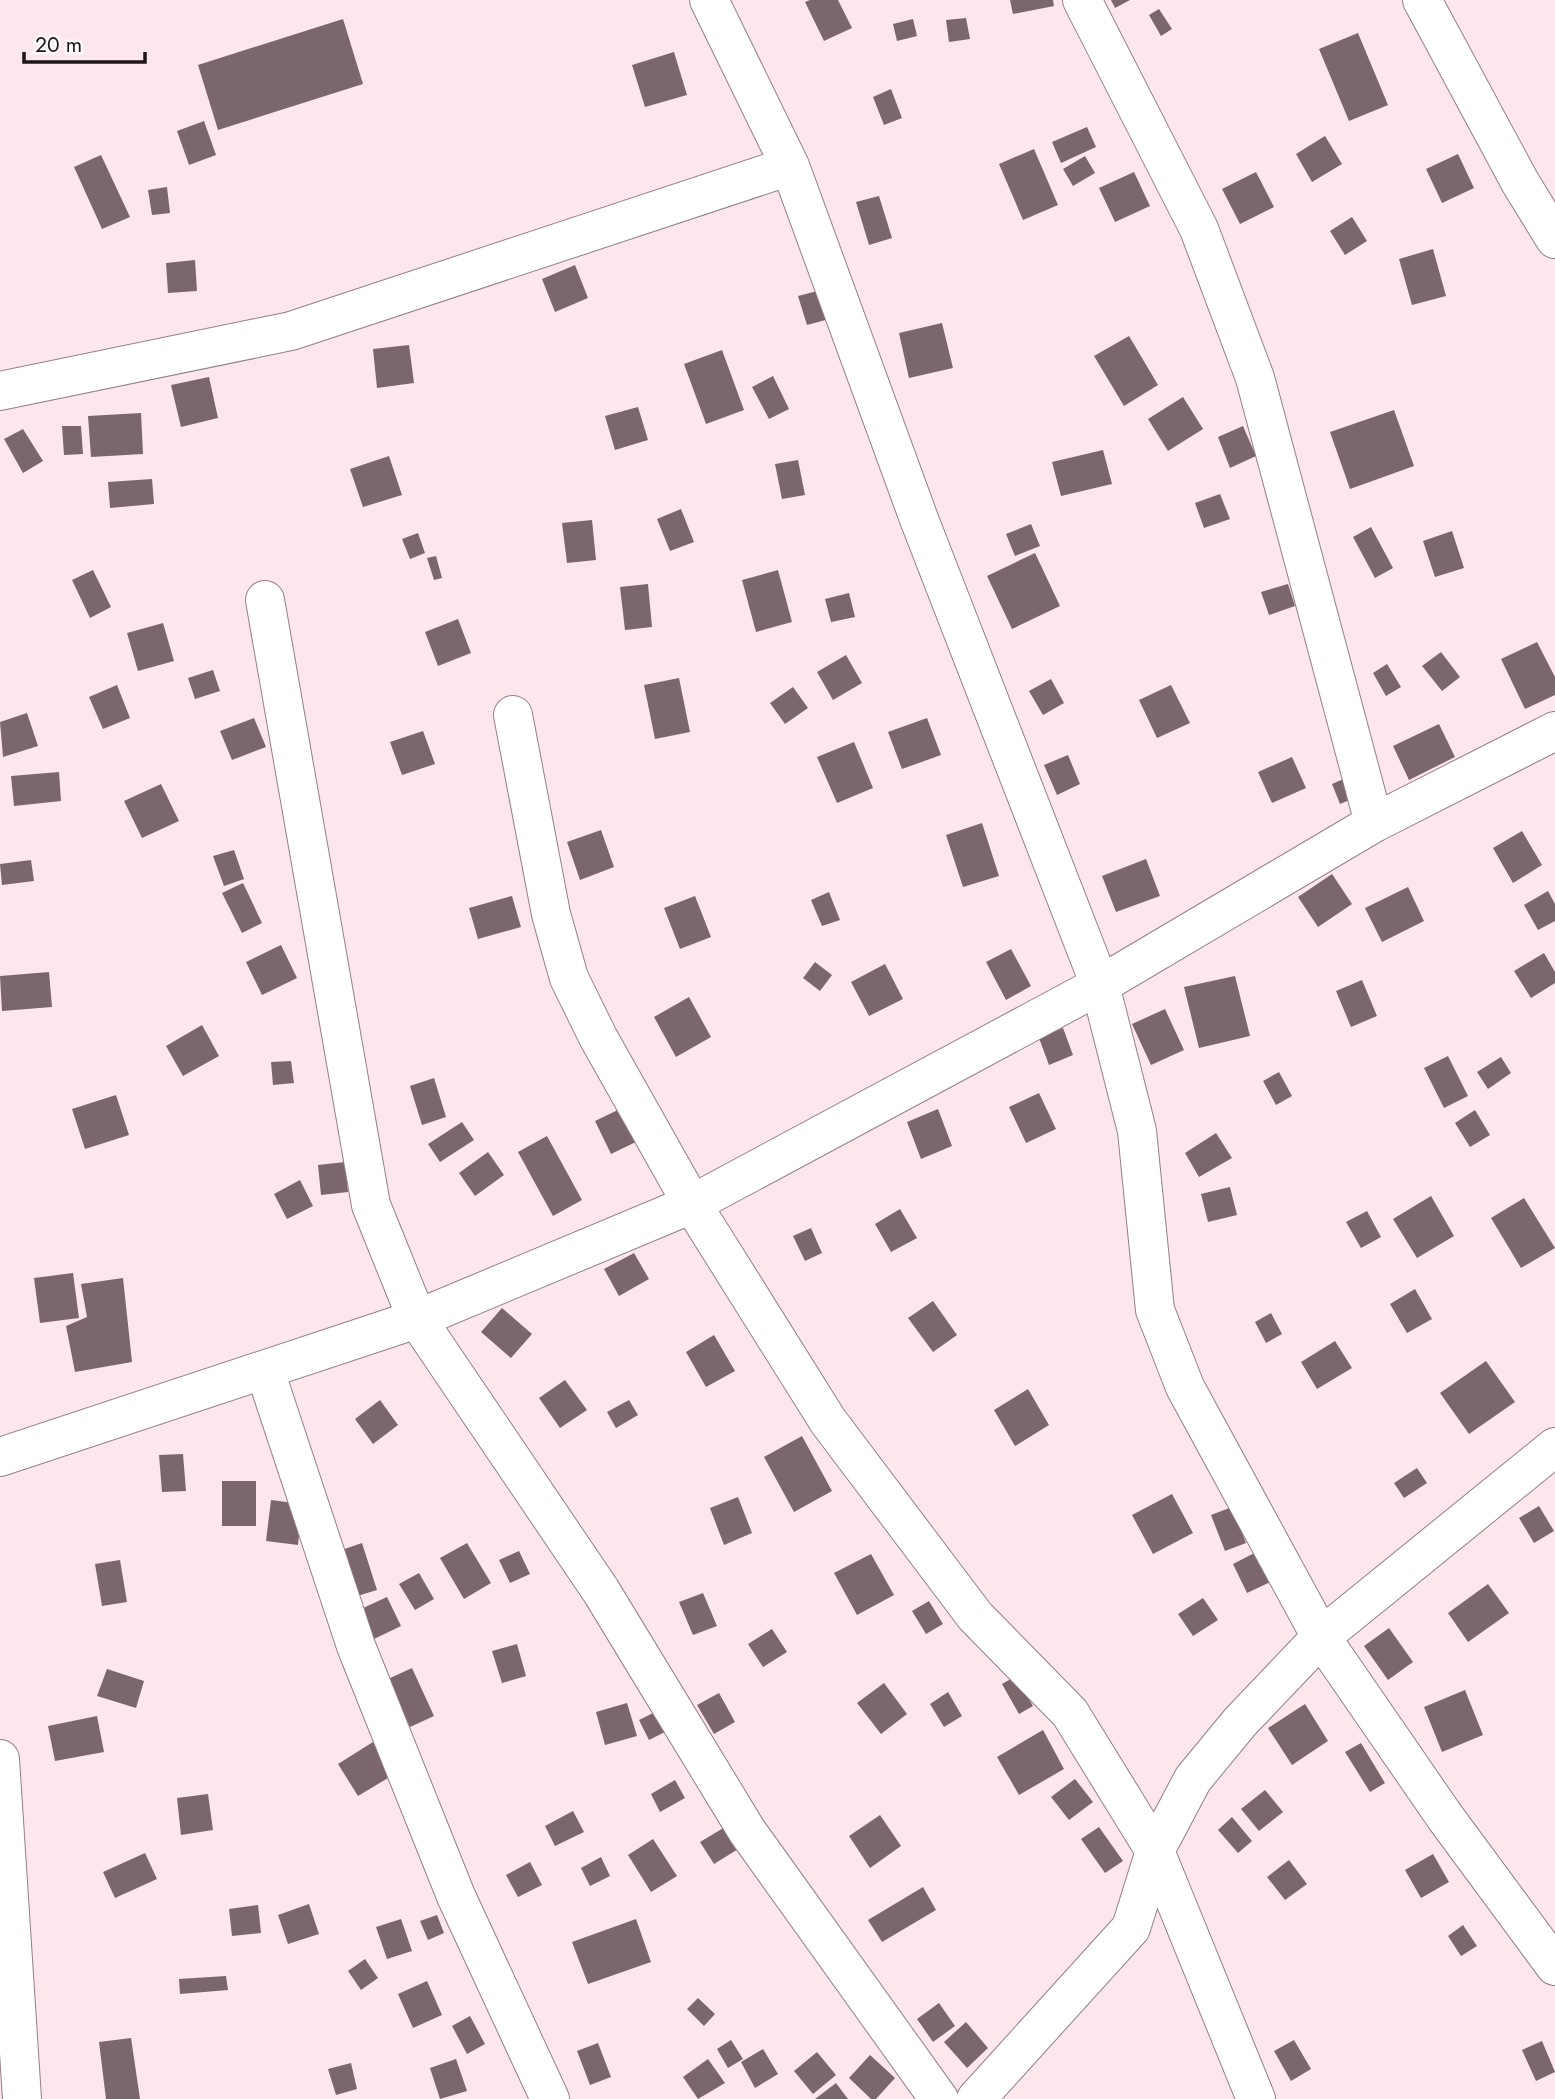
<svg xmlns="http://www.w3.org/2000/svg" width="1555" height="2099" font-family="Jost,sans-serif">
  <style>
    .building { fill: #7a666b }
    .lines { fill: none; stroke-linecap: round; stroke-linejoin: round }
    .minor-casing { stroke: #937f84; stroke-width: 40 }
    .minor { stroke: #fff; stroke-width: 38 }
  </style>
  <rect width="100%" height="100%" fill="#fde7ec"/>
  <!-- building -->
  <path class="building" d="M810 0H838L852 28 824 41 805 2Z
    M1010 0H1053L1054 6 1013 14Z
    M1111 0H1130L1115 8Z
    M1159 9 1172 29 1161 36 1149 15Z
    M966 18 970 39 949 42 946 20Z
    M343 19 363 84 218 130 198 65Z
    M913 19 917 36 897 41 893 24Z
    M1358 33 1388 105 1349 121 1319 49Z
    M674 52 687 95 645 107 632 65Z
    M891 89 902 118 884 125 873 97Z
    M204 121 216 155 189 165 177 131Z
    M1087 127 1096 147 1061 163 1052 142Z
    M1325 136 1342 164 1312 182 1296 154Z
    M1034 149 1058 205 1023 220 999 164Z
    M1458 154 1474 188 1442 203 1426 169Z
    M101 155 130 217 102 229 74 167Z
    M1085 156 1095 173 1073 186 1063 169Z
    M1134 172 1150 206 1115 222 1099 188Z
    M1256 172 1274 207 1240 224 1222 189Z
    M167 187 170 213 152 215 148 190Z
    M879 196 892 238 869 245 856 202Z
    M1352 217 1367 241 1345 255 1330 231Z
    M1433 249 1446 296 1412 305 1399 259Z
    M195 260 197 291 168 293 166 263Z
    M575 265 588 298 555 312 542 279Z
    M825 289 833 318 807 325 798 296Z
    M942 323 953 368 909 378 899 333Z
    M1129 336 1158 385 1124 406 1094 356Z
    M409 345 414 383 377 388 373 349Z
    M722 350 744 410 706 424 684 364Z
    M773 376 789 409 769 419 752 387Z
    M209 377 218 418 181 427 171 385Z
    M1183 397 1203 429 1168 451 1148 419Z
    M638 407 648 440 615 450 605 416Z
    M1394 410 1414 466 1350 489 1330 432Z
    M141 413 143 454 91 457 88 416Z
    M62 426H81L83 454 64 455Z
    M1243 426 1256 456 1230 468 1218 437Z
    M23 429 43 461 23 473 4 439Z
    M1103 450 1112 484 1061 496 1052 462Z
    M389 456 402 495 363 507 350 469Z
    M798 460 805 495 782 499 775 464Z
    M152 479 154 504 110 508 108 482Z
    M1220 494 1230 519 1204 528 1195 503Z
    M681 509 694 542 670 551 657 519Z
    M592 520 596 560 567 563 562 523Z
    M1031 524 1040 546 1015 556 1006 534Z
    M1371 527 1393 568 1375 578 1353 537Z
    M1452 531 1464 568 1435 577 1423 541Z
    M418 533 425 553 410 559 402 539Z
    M1035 553 1060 606 1012 629 987 576Z
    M436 556 442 578 434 580 427 558Z
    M93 570 111 607 90 618 72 580Z
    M778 570 792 622 756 632 742 580Z
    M648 584 652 627 625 630 620 587Z
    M1288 584 1295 606 1269 615 1261 592Z
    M849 593 855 617 831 622 825 599Z
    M458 619 471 653 438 666 425 632Z
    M163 623 174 661 138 671 127 633Z
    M1537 642 1555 677V695L1525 709 1501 659Z
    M1441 652 1460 677 1442 691 1422 666Z
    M846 655 862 683 833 700 817 672Z
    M1387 664 1401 687 1386 696 1373 673Z
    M213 670 220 691 195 699 188 678Z
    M679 678 690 732 655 739 644 685Z
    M1051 679 1064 703 1043 715 1029 691Z
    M117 685 130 718 103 729 89 697Z
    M1171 685 1190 723 1157 738 1139 700Z
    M793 687 808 708 785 724 770 703Z
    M27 713 38 746 3 757 0 722Z
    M254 718 266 747 232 760 220 731Z
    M927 718 941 755 902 769 888 732Z
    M1439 724 1455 757 1409 780 1393 746Z
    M423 731 435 764 402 775 390 742Z
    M854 742 873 788 837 803 817 757Z
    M1068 755 1080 784 1057 795 1044 765Z
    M1292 757 1306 788 1272 803 1258 772Z
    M59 772 61 801 14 806 11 776Z
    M1348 777 1357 797 1340 804 1332 784Z
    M161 784 179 821 142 838 124 801Z
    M982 823 999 876 963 887 946 835Z
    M601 830 614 867 580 880 567 842Z
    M1522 831 1542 865 1513 883 1493 848Z
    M234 850 244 879 224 886 213 856Z
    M1146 859 1160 896 1116 912 1102 876Z
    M31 860 34 881 2 885 0 864Z
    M1332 874 1352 904 1318 927 1298 897Z
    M243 883 262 923 242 933 222 893Z
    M1408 887 1424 921 1382 942 1365 908Z
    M1548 891 1555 904V921L1538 930 1524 905Z
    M829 892 840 920 822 926 811 900Z
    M512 896 521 927 478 939 469 908Z
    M695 896 711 937 680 949 664 908Z
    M281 945 297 978 262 995 246 962Z
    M1011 949 1031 986 1006 1000 986 962Z
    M1544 953 1555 972V983L1531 998 1514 971Z
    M815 962 832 975 820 991 803 978Z
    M885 964 903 999 869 1016 851 982Z
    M49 972 52 1007 2 1011 0 976Z
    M1235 976 1250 1036 1199 1048 1184 987Z
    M1362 980 1377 1016 1351 1027 1336 991Z
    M689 997 711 1037 676 1057 654 1017Z
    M1165 1009 1184 1050 1151 1065 1132 1024Z
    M202 1025 219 1056 183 1076 166 1046Z
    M1063 1028 1073 1055 1049 1065 1039 1038Z
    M1448 1056 1468 1096 1444 1108 1424 1068Z
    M1501 1057 1511 1073 1488 1089 1477 1072Z
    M291 1061 294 1083 273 1085 271 1062Z
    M1279 1072 1292 1096 1276 1105 1263 1081Z
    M434 1078 446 1117 422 1125 410 1086Z
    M1039 1093 1056 1129 1026 1143 1009 1107Z
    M116 1095 129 1135 85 1149 72 1109Z
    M622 1108 638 1141 611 1154 595 1121Z
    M938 1109 952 1146 921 1159 907 1122Z
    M1475 1110 1490 1135 1470 1147 1455 1123Z
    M462 1122 474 1140 440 1162 428 1144Z
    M1216 1133 1232 1158 1199 1177 1185 1153Z
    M547 1136 582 1200 553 1216 518 1152Z
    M488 1152 504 1175 475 1196 459 1173Z
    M345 1162 348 1192 321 1195 318 1165Z
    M300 1180 313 1206 287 1219 274 1194Z
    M1230 1187 1237 1215 1208 1222 1201 1194Z
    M1431 1196 1454 1236 1417 1258 1393 1219Z
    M1524 1198 1555 1248 1521 1268 1491 1218Z
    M900 1209 917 1238 891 1252 875 1224Z
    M1367 1211 1381 1237 1361 1248 1346 1222Z
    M811 1228 822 1253 805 1261 793 1236Z
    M634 1253 649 1279 619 1296 604 1269Z
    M73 1273 79 1318 40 1323 34 1278Z
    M123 1278 132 1362 75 1372 66 1326 87 1317 81 1284Z
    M1415 1289 1432 1319 1407 1333 1390 1304Z
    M933 1301 957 1335 933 1352 908 1318Z
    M502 1308 532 1334 511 1358 481 1332Z
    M1271 1313 1282 1334 1266 1343 1255 1322Z
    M714 1335 735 1371 706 1387 686 1352Z
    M1335 1341 1352 1368 1317 1389 1301 1362Z
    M1486 1361 1515 1402 1469 1434 1440 1393Z
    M565 1380 587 1410 560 1428 539 1398Z
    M1028 1389 1049 1425 1015 1446 994 1410Z
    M380 1400 398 1425 373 1444 355 1419Z
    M629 1400 638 1415 616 1428 607 1412Z
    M802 1436 832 1491 794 1512 764 1457Z
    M183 1454 186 1491 162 1492 159 1455Z
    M1417 1468 1427 1483 1404 1498 1394 1483Z
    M222 1481H256V1526H222Z
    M1172 1494 1193 1533 1153 1554 1132 1515Z
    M738 1497 752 1533 724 1545 710 1508Z
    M271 1500 302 1504 298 1545 266 1541Z
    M1539 1506 1554 1531 1534 1543 1519 1518Z
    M1232 1507 1246 1543 1225 1551 1211 1515Z
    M362 1543 377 1590 354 1597 339 1551Z
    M467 1543 491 1583 464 1599 440 1558Z
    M1264 1548 1279 1578 1247 1593 1233 1564Z
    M519 1551 530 1574 510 1583 499 1560Z
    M871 1554 894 1595 857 1615 834 1573Z
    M120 1560 127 1602 102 1606 95 1564Z
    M419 1573 434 1599 415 1610 399 1584Z
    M1488 1584 1509 1613 1468 1642 1448 1613Z
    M703 1593 717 1626 693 1635 679 1602Z
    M387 1597 401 1626 374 1639 361 1609Z
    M1203 1598 1218 1620 1193 1636 1178 1614Z
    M929 1601 943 1624 926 1634 912 1611Z
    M1389 1628 1413 1662 1388 1680 1364 1646Z
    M772 1629 787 1652 763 1667 748 1644Z
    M517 1644 526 1676 502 1683 492 1651Z
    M412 1668 434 1716 410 1727 388 1679Z
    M107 1669 144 1681 136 1708 97 1696Z
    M1016 1676 1033 1706 1019 1714 1002 1684Z
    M884 1683 907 1714 881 1734 857 1703Z
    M1465 1690 1483 1735 1442 1752 1424 1707Z
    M948 1692 962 1716 944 1727 930 1704Z
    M719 1693 735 1722 714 1734 697 1705Z
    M627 1703 637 1736 605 1745 596 1712Z
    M1305 1704 1328 1741 1292 1765 1268 1728Z
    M663 1708 673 1728 649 1740 639 1720Z
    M97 1716 104 1752 55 1761 48 1726Z
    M1043 1730 1064 1769 1019 1795 997 1757Z
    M373 1742 393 1775 358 1796 338 1764Z
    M1361 1743 1385 1783 1370 1792 1345 1752Z
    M1075 1779 1093 1802 1069 1820 1051 1797Z
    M675 1780 685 1798 660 1812 651 1794Z
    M1265 1790 1283 1812 1259 1831 1241 1809Z
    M208 1794 213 1830 181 1835 177 1798Z
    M573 1811 584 1832 555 1846 545 1826Z
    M880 1815 901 1846 870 1868 849 1836Z
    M1232 1817 1252 1841 1238 1853 1218 1830Z
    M730 1824 743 1846 714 1864 700 1842Z
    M1099 1827 1123 1861 1105 1873 1081 1839Z
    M653 1839 677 1876 651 1892 628 1855Z
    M145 1853 157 1879 115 1898 103 1872Z
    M1433 1854 1449 1882 1421 1898 1405 1870Z
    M601 1857 610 1876 590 1886 581 1868Z
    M1289 1860 1307 1884 1285 1900 1267 1877Z
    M530 1862 542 1885 518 1897 506 1875Z
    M923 1887 936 1910 882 1942 868 1920Z
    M309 1904 319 1934 288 1944 278 1915Z
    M258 1905 261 1933 232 1936 229 1909Z
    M437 1915 444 1933 428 1940 420 1921Z
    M401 1919 412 1951 387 1959 376 1927Z
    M636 1919 651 1962 588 1984 572 1942Z
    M1463 1925 1477 1946 1461 1956 1448 1936Z
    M365 1959 378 1978 361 1990 348 1971Z
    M226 1976 228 1990 180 1994 179 1979Z
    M427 1981 442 2015 413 2028 398 1994Z
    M698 1998 715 2014 704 2026 687 2009Z
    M939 2003 955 2026 933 2042 917 2019Z
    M470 2016 485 2044 467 2054 452 2026Z
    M966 2022 988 2048 967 2068 944 2042Z
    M131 2038 140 2099H106L99 2042Z
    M731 2040 743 2059 728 2068 717 2049Z
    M1294 2040 1311 2069 1291 2081 1274 2051Z
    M1542 2041 1555 2072 1536 2081 1522 2050Z
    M598 2043 611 2077 590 2085 577 2051Z
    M763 2049 778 2074 755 2088 741 2062Z
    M817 2052 836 2075 813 2094 794 2071Z
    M870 2055 895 2078 876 2099H871L849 2078Z
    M456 2059 467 2091 440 2099 430 2068Z
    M708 2059 725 2083 698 2099 683 2077Z
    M351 2063 357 2089 336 2095 328 2069Z
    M836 2083 848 2099H815Z"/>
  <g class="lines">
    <defs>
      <path id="minor" d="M709 0 790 166 919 519 1100 985 1137 1131 1155 1310 1185 1387 1321 1637 1445 1817 1555 1966
        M1082 0 1199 229 1255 378 1374 823
        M1422 0 1520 182 1555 239
        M0 391 291 331 790 166
        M265 600 371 1205 417 1319 601 1591 747 1831 939 2099
        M513 715 551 914 569 978 598 1037 692 1204 828 1421 975 1616 1070 1713 1155 1851 1256 2099
        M265 1371 356 1646 456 1896 550 2099
        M0 1457 417 1319 692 1204 1100 985 1374 823 1555 731
        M0 1759 22 2099
        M976 2099 1131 1928 1155 1851 1193 1779 1240 1722 1321 1637 1555 1447"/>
    </defs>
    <!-- minor casing -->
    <use href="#minor" class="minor-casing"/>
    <!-- minor -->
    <use href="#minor" class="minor"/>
  </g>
  <!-- scale -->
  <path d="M24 52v10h121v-10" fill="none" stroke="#1d1618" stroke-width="3.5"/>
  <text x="35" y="52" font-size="21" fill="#1d1618" stroke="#fef9fa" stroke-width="5" paint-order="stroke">20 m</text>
</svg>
